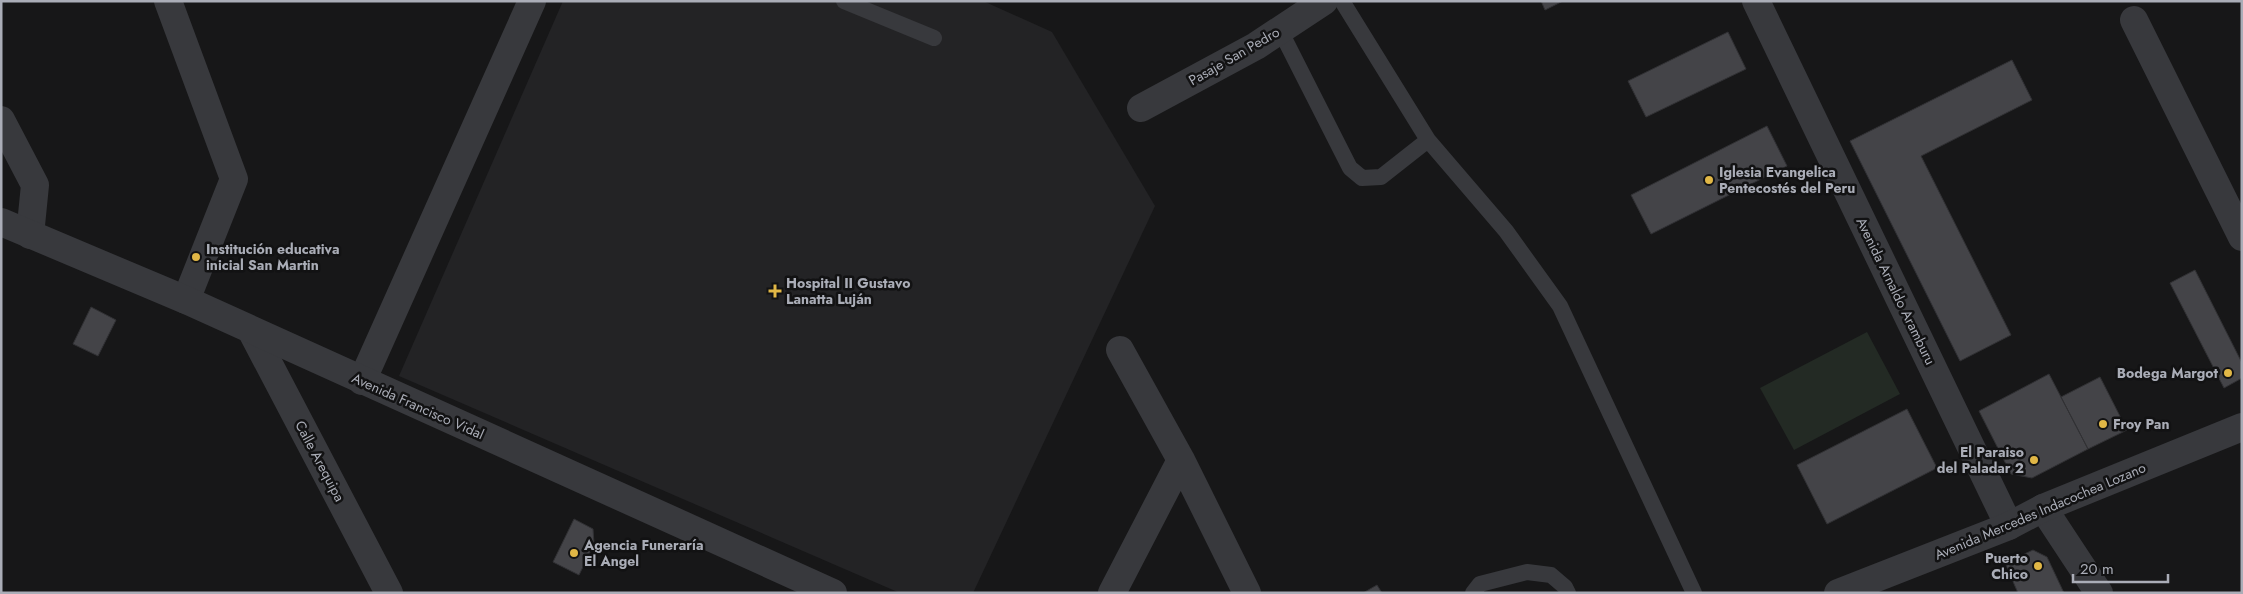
<svg xmlns="http://www.w3.org/2000/svg" width="2243" height="594" font-family="Jost,sans-serif">
  <style>
    .built { fill: #232325 }
    .green { fill: #232a24 }
    .building { fill: #444448; stroke: #313134 }
    .lines { fill: none; stroke-linecap: round; stroke-linejoin: round }
    .service { stroke: #38393d; stroke-width: 16 }
    .minor { stroke: #38393d; stroke-width: 28 }
    .tertiary { stroke: #38393d; stroke-width: 28 }
    .poi-dot { fill: #e1b746; stroke: #121213; stroke-width: 2 }
    .labels { text-anchor: middle; stroke-width: 5; stroke-linejoin: round; paint-order: stroke }
    .street-label { font-size: 14px; fill: #aaadb7; stroke: #121213 }
    .poi-label { font-size: 14px; font-weight: bold; fill: #aaadb7; stroke: #121213; text-anchor: start }
  </style>
  <rect width="100%" height="100%" fill="#171718"/>
  <!-- built -->
  <path class="built" d="M563 1H983L1052 32 1155 206 973 593H900L399 376Z"/>
  <!-- green -->
  <path class="green" d="M1867 332 1900 394 1794 450 1760 388Z"/>
  <!-- building -->
  <path class="building" d="M1541 1H1563L1545 10Z
    M1728 32 1746 69 1646 117 1628 81Z
    M2012 60 2032 100 1921 156 2011 335 1960 361 1850 141Z
    M1767 126 1787 166 1651 234 1631 195Z
    M2195 270 2242 363V378L2224 388 2170 283Z
    M91 307 116 320 98 356 73 344Z
    M2049 374 2088 449 2032 478 2011 474 1979 411Z
    M2100 377 2127 430 2088 449 2061 397Z
    M1907 409 1937 468 1827 524 1797 465Z
    M574 519 593 529 594 544 579 575 553 562Z
    M2033 550 2047 557 2064 593H2018L2005 563Z
    M1377 585 1382 593H1363Z"/>
  <g class="lines">
    <!-- service -->
    <path class="service" d="M844 1 934 38
      M1342 1 1428 140 1506 231 1560 306 1694 593
      M1280 30 1350 168 1362 178 1381 177 1428 140
      M1473 593 1480 584 1527 572 1551 575 1565 587 1568 593"/>
    <!-- minor -->
    <path class="minor" d="M168 1 234 179 186 300
      M1756 1 2009 526
      M2134 20 2242 237
      M1141 108 1256 46 1324 1
      M1 120 35 185 30 235
      M251 330 389 593
      M1120 350 1181 460 1247 593
      M362 381 532 1
      M2043 508 2099 593
      M1112 593 1181 460"/>
    <!-- tertiary -->
    <path class="tertiary" d="M1 222 186 300 833 593
      M1838 593 2009 526 2043 508 2242 427"/>
  </g>
  <!-- markers -->
  <g class="poi-dot">
    <circle cx="1709" cy="180" r="5"/>
    <circle cx="196" cy="257" r="5"/>
    <path d="M772.5 283.5h5v5h5v5h-5v5h-5v-5h-5v-5h5z"/>
    <circle cx="2228" cy="373" r="5"/>
    <circle cx="2103" cy="424" r="5"/>
    <circle cx="2034" cy="460" r="5"/>
    <circle cx="574" cy="553" r="5"/>
    <circle cx="2038" cy="566" r="5"/>
  </g>
  <g class="labels">
    <!-- street labels -->
    <g class="street-label">
      <text transform="translate(1234 56) rotate(-30)" y="5">Pasaje San Pedro</text>
      <text transform="translate(1896 291) rotate(64)" y="5">Avenida Arnaldo Aramburu</text>
      <text transform="translate(418 406) rotate(24)" y="5">Avenida Francisco Vidal</text>
      <text transform="translate(320 461) rotate(62)" y="5">Calle Arequipa</text>
      <text transform="translate(2040 511) rotate(-23)" y="5">Avenida Mercedes Indacochea Lozano</text>
    </g>
    <!-- poi labels -->
    <g class="poi-label">
      <text x="1719" y="177">Iglesia Evangelica<tspan x="1719" dy="16">Pentecostés del Peru</tspan></text>
      <text x="206" y="254">Institución educativa<tspan x="206" dy="16">inicial San Martin</tspan></text>
      <text x="786" y="288">Hospital II Gustavo<tspan x="786" dy="16">Lanatta Luján</tspan></text>
      <text x="2218" y="378" text-anchor="end">Bodega Margot</text>
      <text x="2113" y="429">Froy Pan</text>
      <text x="2024" y="457" text-anchor="end">El Paraiso<tspan x="2024" dy="16">del Paladar 2</tspan></text>
      <text x="584" y="550">Agencia Funeraría<tspan x="584" dy="16">El Angel</tspan></text>
      <text x="2028" y="563" text-anchor="end">Puerto<tspan x="2028" dy="16">Chico</tspan></text>
    </g>
  </g>
  <!-- border -->
  <rect width="2243" height="594" fill="none" stroke="#aaadb7" stroke-width="5"/>
  <!-- scale -->
  <path d="M2073 574v8h95v-8" fill="none" stroke="#aaadb7" stroke-width="2.5"/>
  <text x="2080" y="574" font-size="15" fill="#aaadb7" stroke="#121213" stroke-width="4" paint-order="stroke">20 m</text>
</svg>
